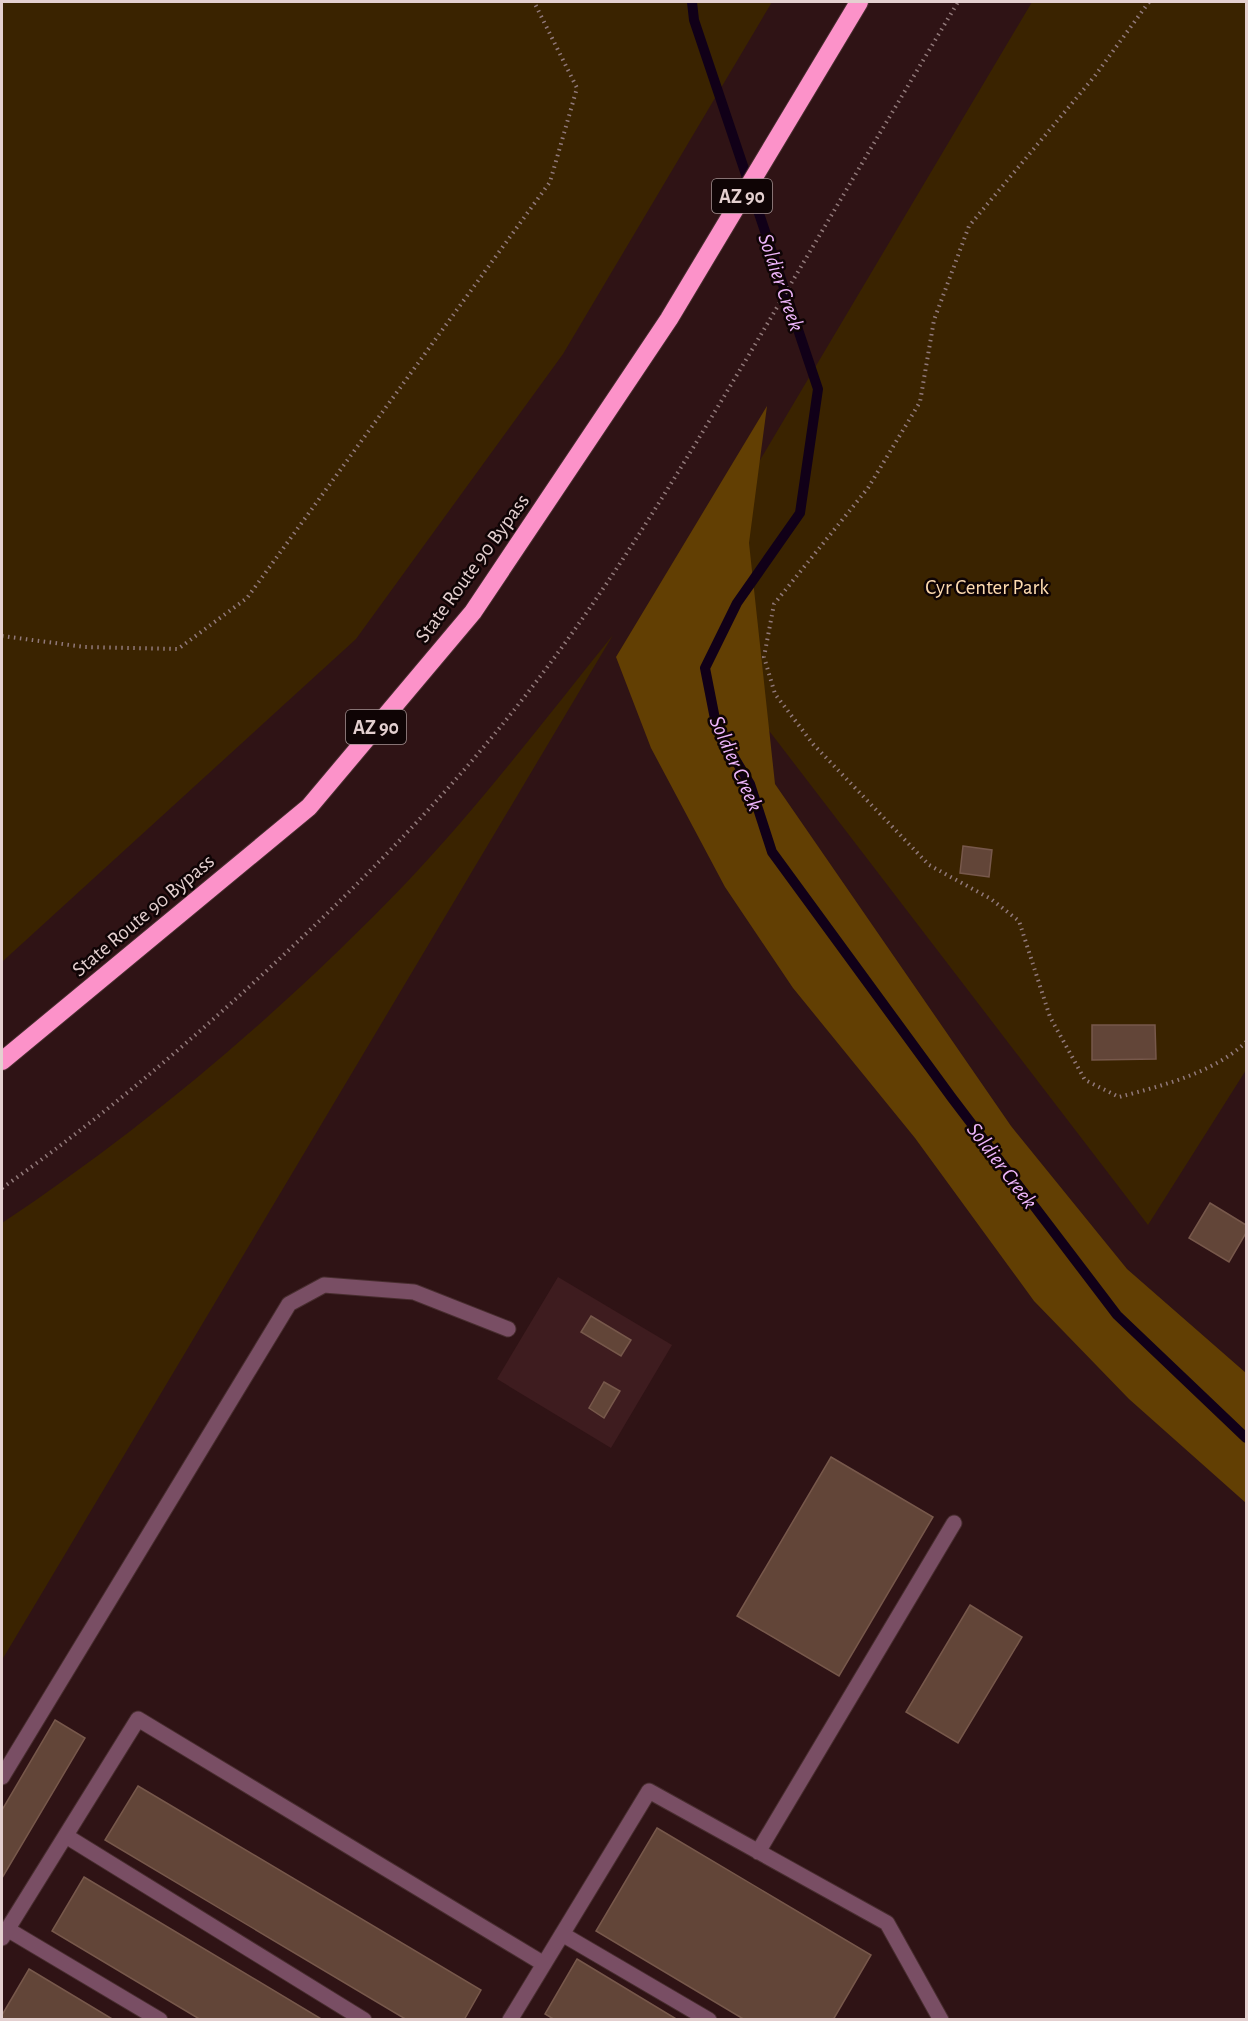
<svg xmlns="http://www.w3.org/2000/svg" width="1248" height="2021" font-family="'Alegreya Sans',sans-serif">
  <style>
    .built { fill: #3e1c1f }
    .green { fill: #3a2300 }
    .forest { fill: #623f03 }
    .lines { fill: none; stroke-linecap: round; stroke-linejoin: round }
    .stream { stroke: #110018; stroke-width: 10 }
    .building { fill: #624538; stroke: #77584b; stroke-width: 1.5 }
    .lane-casing { stroke: #482d2f; stroke-width: 17 }
    .highway-casing { stroke: #482d2f; stroke-width: 20 }
    .path { stroke: #91797a; stroke-width: 4; stroke-dasharray: 1.5 4.5; stroke-linecap: butt }
    .lane { stroke: #794e64; stroke-width: 15 }
    .highway { stroke: #fc92c9; stroke-width: 18 }
    .labels { text-anchor: middle; stroke-width: 5; stroke-linejoin: round; paint-order: stroke }
    .shield { fill: #0f0405; stroke: #a49393; stroke-width: 1.5 }
    .shield-label { font-size: 20px; font-weight: bold; fill: #e4d0d0 }
    .street-label { font-size: 21px; fill: #e4d0d0; stroke: #0f0405 }
    .park-label { font-size: 21px; fill: #fedbb0; stroke: #0f0405 }
    .water-label { font-size: 22px; font-style: italic; fill: #eeb5fb; stroke: #0f0405 }
  </style>
  <rect width="100%" height="100%" fill="#2f1315"/>
  <!-- built -->
  <path class="built" d="M558 1277 672 1345 611 1448 497 1379Z"/>
  <!-- green -->
  <path class="green" d="M2 2H772L563 354 356 639 2 962Z
    M1032 2H1246V1070L1148 1225 721 668 744 487Z
    M613 635 2 1660V1223C148 1126 285 1009 407 882 480 805 546 718 613 635Z"/>
  <!-- forest -->
  <path class="forest" d="M767 406 749 543 775 784 1011 1126 1127 1269 1246 1373V1503L1129 1399 1034 1301 915 1138 793 988 725 887 651 748 616 657Z"/>
  <g class="lines">
    <!-- stream -->
    <path class="stream" d="M692 2 694 20 818 389 800 513 737 603 705 668 717 729 750 784 772 852 952 1098 1117 1315 1246 1438"/>
  </g>
  <!-- building -->
  <path class="building" d="M963 846 992 850 989 877 960 873Z
    M1092 1025H1155L1156 1059 1092 1060Z
    M1210 1203 1246 1225V1233L1229 1262 1189 1238Z
    M591 1316 631 1340 621 1356 581 1332Z
    M604 1382 620 1391 604 1418 589 1408Z
    M831 1457 933 1517 839 1676 737 1616Z
    M970 1605 1022 1637 958 1743 906 1712Z
    M55 1720 85 1738 2 1878V1810Z
    M138 1786 481 1990 464 2020H407L105 1840Z
    M657 1828 871 1955 833 2020H745L596 1931Z
    M84 1877 323 2020H201L52 1931Z
    M577 1959 678 2020H555L545 2014Z
    M29 1969 114 2020H2V2015Z"/>
  <g class="lines">
    <defs>
      <path id="lane" d="M2 1777 289 1304 324 1285 414 1292 508 1329
        M66 1836 364 2020
        M758 1852 954 1523
        M7 1929 160 2020
        M562 1934 709 2020
        M2 1938 138 1719 544 1964
        M510 2020 649 1791 887 1923 941 2020"/>
      <path id="highway" d="M2 1061 309 807 473 612 669 319 859 2"/>
    </defs>
    <!-- lane casing -->
    <use href="#lane" class="lane-casing"/>
    <!-- highway casing -->
    <use href="#highway" class="highway-casing"/>
    <!-- path -->
    <path class="path" d="M1149 2 1094 77 969 226 934 320 920 402 868 488 774 604 764 657 775 694 813 744 929 865 991 899 1019 921 1050 1017 1085 1080 1119 1097C1161 1086 1214 1073 1246 1042
      M2 636 85 647 178 649 247 598 550 182 577 88 534 2
      M2 1188C99 1120 189 1043 276 962 366 878 453 789 529 691 613 583 683 465 753 348 821 233 889 117 958 2"/>
    <!-- lane -->
    <use href="#lane" class="lane"/>
    <!-- highway -->
    <use href="#highway" class="highway"/>
  </g>
  <g class="labels">
    <!-- shield labels -->
    <g class="shield">
      <rect x="712" y="179" width="60" height="34" rx="4.5"/>
      <rect x="346" y="710" width="60" height="34" rx="4.5"/>
    </g>
    <g class="shield-label">
      <text x="742" y="203">AZ 90</text>
      <text x="376" y="734">AZ 90</text>
    </g>
    <!-- street labels -->
    <g class="street-label">
      <text transform="translate(472 568) rotate(-54)" y="7">State Route 90 Bypass</text>
      <text transform="translate(143 915) rotate(-40)" y="7">State Route 90 Bypass</text>
    </g>
    <!-- park labels -->
    <g class="park-label">
      <text x="987" y="594">Cyr Center Park</text>
    </g>
    <!-- water labels -->
    <g class="water-label">
      <text transform="translate(782 282) rotate(71)" y="8">Soldier Creek</text>
      <text transform="translate(737 763) rotate(66)" y="8">Soldier Creek</text>
      <text transform="translate(1003 1165) rotate(53)" y="8">Soldier Creek</text>
    </g>
  </g>
  <!-- border -->
  <rect width="1248" height="2021" fill="none" stroke="#e4d0d0" stroke-width="6"/>
</svg>
